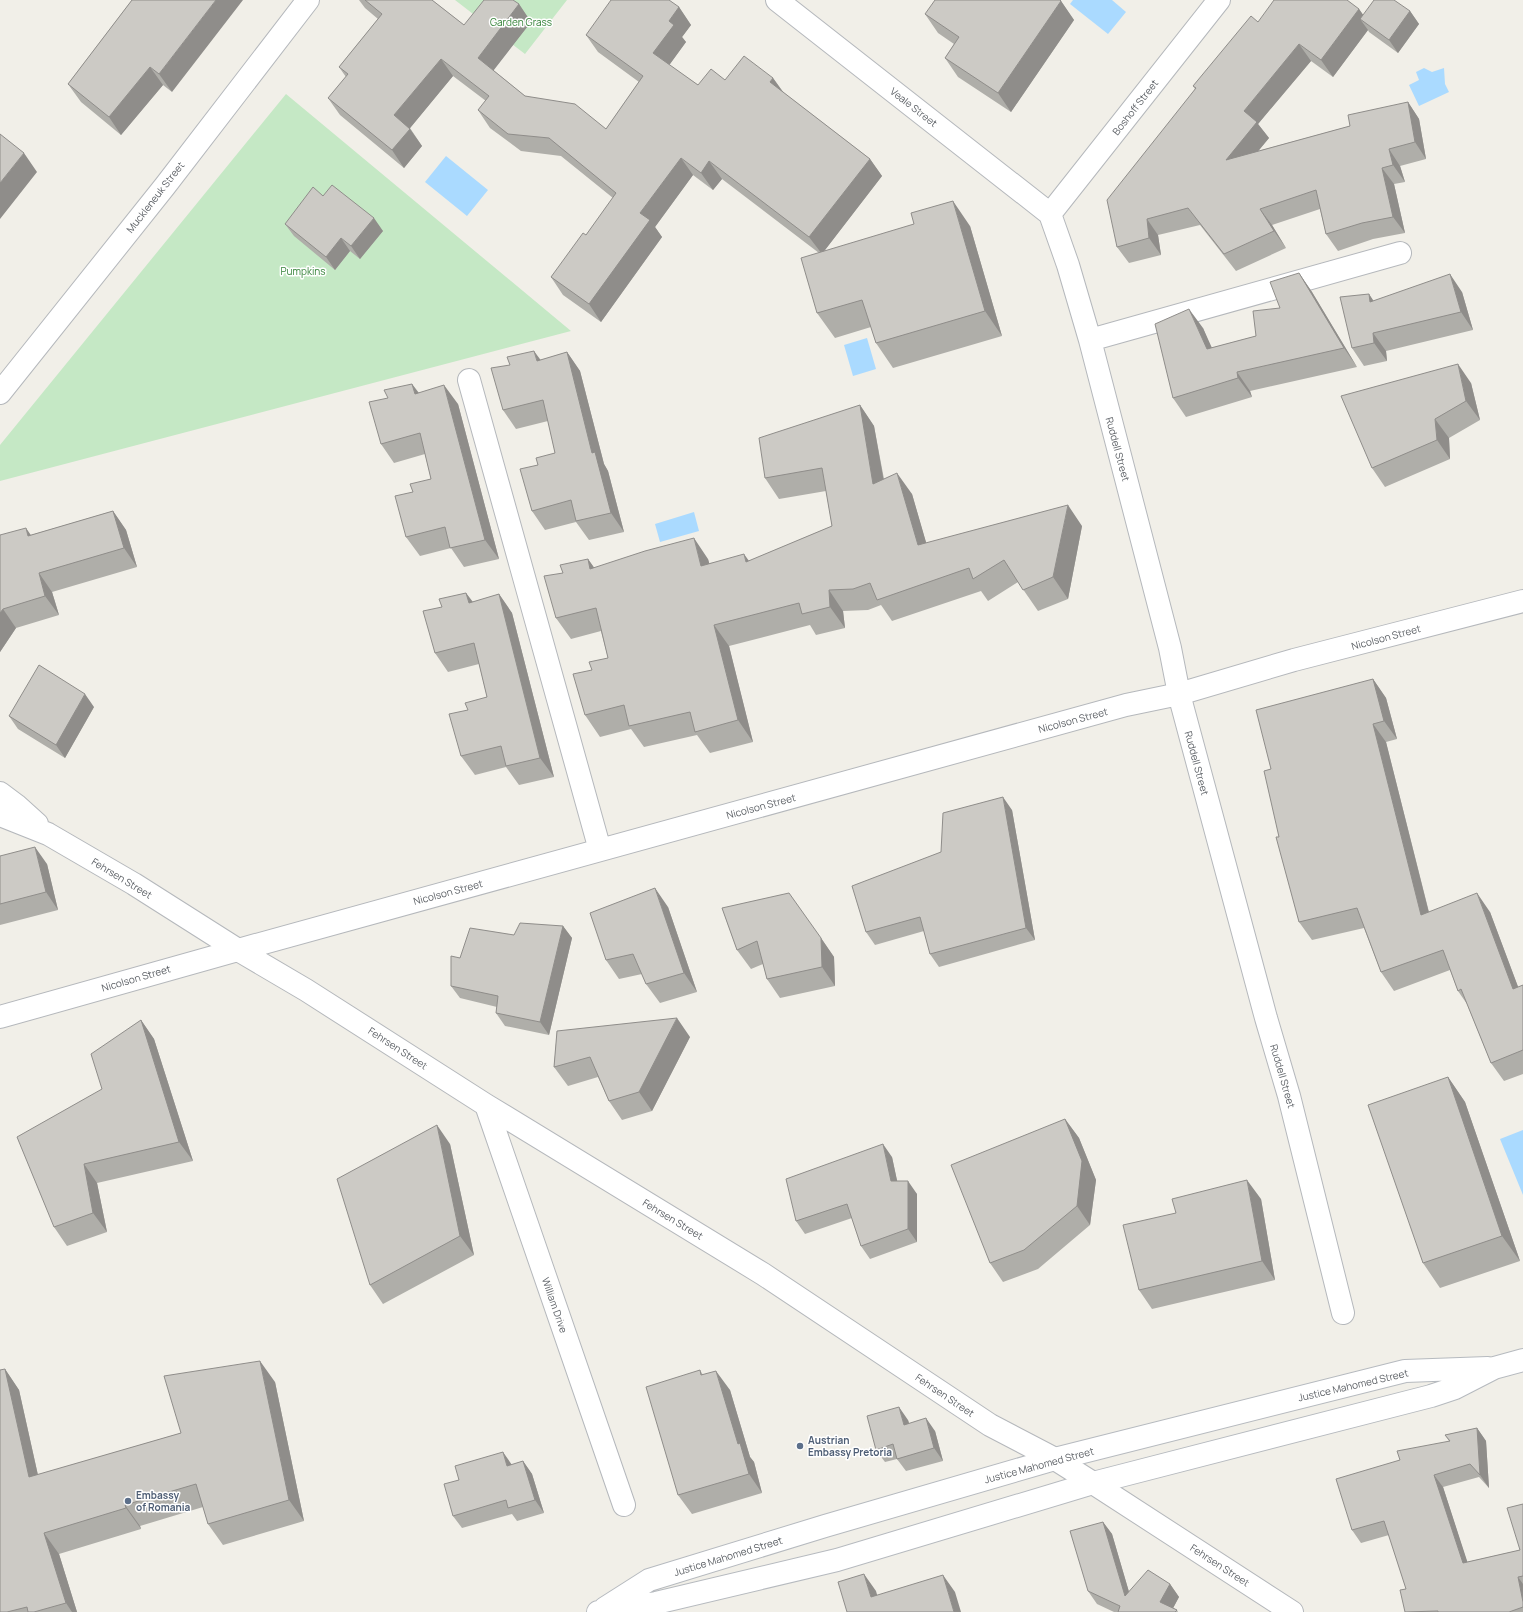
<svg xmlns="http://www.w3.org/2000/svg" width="1523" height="1612" font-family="Manrope,sans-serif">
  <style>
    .green { fill: #c5e8c5 }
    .water { fill: #aadaff }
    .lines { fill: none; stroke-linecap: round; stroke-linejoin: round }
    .minor-casing { stroke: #b5b8bc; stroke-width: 24 }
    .secondary-casing { stroke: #b6babf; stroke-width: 24 }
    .minor { stroke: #fff; stroke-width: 22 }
    .secondary { stroke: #fff; stroke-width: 22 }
    .wall { fill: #afaea9 }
    .shaded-wall { fill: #8f8d8a }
    .building { fill: #cccac5; stroke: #8f8d8a }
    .service-dot { fill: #5c6f8a; stroke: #fff; stroke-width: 1.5 }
    .labels { text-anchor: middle; stroke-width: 3; stroke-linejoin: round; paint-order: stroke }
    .park-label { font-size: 10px; fill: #348238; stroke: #fff }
    .street-label { font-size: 10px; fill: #5f6368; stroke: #fff }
    .service-label { font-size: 10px; font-weight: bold; fill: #4e5e75; stroke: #fff; text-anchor: start }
  </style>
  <rect width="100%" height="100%" fill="#f1efe8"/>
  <!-- green -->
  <path class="green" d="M455 0H567L525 54Z
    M286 94 571 331 0 481V445Z"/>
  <!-- water -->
  <path class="water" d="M1073 0H1112L1126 12 1108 34 1070 4Z
    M1424 68 1432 72 1444 68 1445 84 1449 92 1419 106 1409 85 1419 80 1416 72Z
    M446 156 488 190 467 216 425 182Z
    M867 338 876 369 853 376 844 345Z
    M694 512 699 531 660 542 655 524Z
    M1523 1130V1195L1500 1139Z"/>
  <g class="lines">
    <defs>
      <path id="minor" d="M777 0 1050 214 1068 265 1090 340 1170 648 1179 694 1266 1018 1289 1096 1343 1313
        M1050 214 1219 0
        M1090 340 1400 253
        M469 380 600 850
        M0 393 165 186 308 0
        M0 793 16 805 37 824
        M0 815 48 834 134 884 238 950 306 990 486 1105 763 1274 990 1425 1055 1459 1093 1483 1292 1612
        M0 1017 238 950 1126 705 1179 694 1294 660 1523 601
        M486 1105 624 1505"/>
      <path id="secondary" d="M605 1608 649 1580 825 1526 1055 1459 1405 1371 1488 1368
        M598 1612 656 1603 837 1560 1093 1483 1431 1396 1455 1388 1494 1368 1523 1360"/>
    </defs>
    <!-- minor casing -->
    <use href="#minor" class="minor-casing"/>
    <!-- secondary casing -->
    <use href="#secondary" class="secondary-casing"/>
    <!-- minor -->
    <use href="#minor" class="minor"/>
    <!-- secondary -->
    <use href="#secondary" class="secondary"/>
  </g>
  <!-- wall -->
  <path class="wall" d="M132 0 172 92 163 85 121 135 81 102 68 84Z
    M359 0H432L464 25 519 4 531 22 493 70 525 96 606 129 639 82 598 52 586 35 679 7 691 25 682 37 686 42 669 65 698 85 725 80 773 78 784 93 870 159 882 176 824 251 970 226 1002 336 893 368 876 343 871 327 835 338 817 313 819 253 722 179 713 190 693 175 655 227 662 237 601 322 563 295 551 277 586 235 613 198 561 156 521 151 490 128 478 110 486 101 453 76 410 128 422 146 404 168 340 115 328 98 346 77 339 67 378 19 365 8Z
    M1061 1 1074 20 1011 112 958 77 945 58 954 44 938 33 925 14Z
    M1359 9 1363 15 1410 11 1419 24 1398 53 1369 32 1368 30 1333 77 1311 61 1258 124 1269 138 1258 151 1350 126 1408 102 1419 119 1426 159 1400 166 1405 182 1394 184 1405 233 1373 239 1338 251 1326 234 1320 209 1272 225 1286 248 1236 271 1200 225 1158 235 1161 255 1129 263 1117 247 1195 89 1193 86 1258 22Z
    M323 196 383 231 360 259 350 251 335 270 294 236 285 224Z
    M1299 273 1312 292 1357 367 1250 391 1252 397 1186 417 1173 398 1203 328 1211 348 1256 336 1280 308Z
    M1462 292 1473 330 1386 351 1387 361 1364 366 1352 348 1369 294 1373 301Z
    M567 352 580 371 604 464 608 471 624 532 589 540 576 522 545 530 532 511 538 465 555 453 548 421 516 429 503 410 541 360Z
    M1471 383 1480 420 1449 438 1450 459 1385 487 1372 468Z
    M412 384 419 393 458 404 499 559 464 567 451 548 420 556 406 537 413 492 431 479 425 454 394 463 381 444 388 398Z
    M860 405 874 426 884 479 912 494 926 543 1082 526 1068 599 1038 611 1018 582 988 601 981 591 892 621 881 605 868 610 843 611 845 628 816 635 810 625 729 646 753 742 710 753 697 735 644 747 631 729 600 737 585 715 592 670 608 658 601 631 571 639 556 618 563 573 588 559 594 568 708 559 709 563 749 561 832 526 826 491 779 499 765 478Z
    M113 511 126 530 137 567 52 592 59 615 16 628 0 652V535H31Z
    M466 593 473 602 499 594 512 613 554 777 519 785 506 767 475 775 461 756 468 710 487 697 479 664 448 672 435 653 442 607Z
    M1373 679 1386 698 1397 739 1386 742 1429 912H1490L1518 987 1523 985V1074L1504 1081 1491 1063 1467 1004 1458 991 1450 970 1394 991 1381 972 1364 928 1312 940 1299 922 1279 837 1271 769Z
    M94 707 65 758 18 729 9 716Z
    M1012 810 1035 940 939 967 930 954 924 931 875 945 866 932 941 852Z
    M0 856 47 864 58 910 0 925Z
    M668 907 697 992 660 1003 646 984 642 974 619 979 606 960Z
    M722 908 821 938 834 957 835 986 780 998 767 979 763 964 751 969 737 950Z
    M563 926 572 938 549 1035 505 1026 496 1013 497 1007 460 998 451 986 460 958 514 935Z
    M141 1020 154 1039 193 1161 97 1183 107 1232 67 1246 54 1227 102 1089Z
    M557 1031 690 1037 652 1111 622 1120 609 1101 598 1077 568 1086 554 1067Z
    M1448 1077 1465 1102 1520 1261 1440 1288 1423 1263Z
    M1065 1119 1079 1138 1096 1180 1090 1225 1038 1269 1003 1282 990 1263Z
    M450 1144 474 1255 383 1304 370 1285Z
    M892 1157 897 1181 917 1194V1242L870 1259 861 1246 852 1218 805 1234 796 1221Z
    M1261 1199 1275 1280 1152 1309 1139 1290Z
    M5 1369 19 1390 38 1475 181 1433 275 1382 304 1521 223 1545 208 1524 203 1507 140 1526 141 1529 59 1554 77 1612H0Z
    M700 1370 703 1375 730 1390 750 1457 754 1462 762 1493 692 1514 678 1495Z
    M908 1420 909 1423 935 1431 943 1461 906 1471 897 1459 885 1462 876 1450Z
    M1477 1428 1486 1441 1489 1488 1479 1477 1443 1487 1467 1562 1520 1550 1523 1504V1612H1405L1406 1589 1389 1535 1361 1543 1352 1530 1449 1441 1445 1435Z
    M523 1461 532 1474 544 1513 517 1521 512 1514 462 1528 453 1516 512 1465Z
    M1103 1522 1112 1534 1129 1592 1170 1584 1179 1597 1173 1608 1177 1610 1178 1612H1114L1097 1604 1088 1591Z"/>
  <!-- shaded-wall -->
  <path class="shaded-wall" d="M216 0H243L172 92 159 74Z
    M1061 1 1074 20 1011 112 998 93Z
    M519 4 531 22 490 75 478 58Z
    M679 7 691 25 682 37 686 42 665 71 653 53 669 21Z
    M1359 9 1371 26 1360 19 1368 30 1333 77 1321 60Z
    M1410 11 1419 24 1398 53 1389 40Z
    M1299 44 1311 61 1258 124 1269 138 1237 177 1226 160 1244 111Z
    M441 59 453 76 406 133 394 115Z
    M150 67 163 85 121 135 109 117Z
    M773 78 785 95 770 82Z
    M1408 102 1419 119 1426 159 1415 142Z
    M410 129 422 146 404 168 392 150Z
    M1389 149 1400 166 1405 182 1393 165Z
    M24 153 37 172 0 219V183Z
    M681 158 693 175 655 227 662 237 601 322 589 304 640 213Z
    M870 159 882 176 822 254 809 237Z
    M709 161 722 179 713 190 701 173Z
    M1382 168 1394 184 1405 233 1393 217Z
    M953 201 970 226 1002 336 985 311Z
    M1260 209 1272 225 1286 248 1274 231Z
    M374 218 383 231 360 259 351 246Z
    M1147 219 1158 235 1161 255 1149 238Z
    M341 238 350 251 335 270 326 257Z
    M1299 273 1312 292 1357 367 1344 348Z
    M1450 274 1462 292 1473 330 1461 312Z
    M1369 294 1381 312 1370 302Z
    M1189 309 1203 328 1221 368 1207 349Z
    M1373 333 1386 351 1387 361 1374 343Z
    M534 351 548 370 537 361Z
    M567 352 580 371 604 464 608 471 624 532 611 513 592 453Z
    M1458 364 1471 383 1480 420 1466 401Z
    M1237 372 1250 391 1252 397 1238 378Z
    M412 384 426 403 415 394Z
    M444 385 458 404 499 559 485 540Z
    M860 405 874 426 888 505 873 484Z
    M1435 419 1449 438 1450 459 1437 440Z
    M897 473 912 494 933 566 918 545Z
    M1068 505 1082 526 1068 599 1053 577Z
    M113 511 126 530 137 567 124 548Z
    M26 528 39 547 28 536Z
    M694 538 708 559 716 587 701 566Z
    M744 554 759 575 746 562Z
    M588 559 603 580 590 569Z
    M39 573 52 592 59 615 45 596Z
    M829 590 843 611 845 628 830 607Z
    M466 593 480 612 469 603Z
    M499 594 512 613 554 777 540 758Z
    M3 609 16 628 0 652V613Z
    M714 625 729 646 753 742 738 720Z
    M1373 679 1386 698 1397 739 1384 721Z
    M85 694 94 707 65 758 56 745Z
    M1373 724 1386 742 1434 933 1421 915Z
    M1003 797 1012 810 1035 940 1026 928Z
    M35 847 47 864 58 910 46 892Z
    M655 888 668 907 697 992 684 973Z
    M1477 893 1490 912 1523 1000 1513 989Z
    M563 926 572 938 549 1035 540 1022Z
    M821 938 834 957 835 986 822 967Z
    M677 1018 690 1037 652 1111 639 1092Z
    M141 1020 154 1039 193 1161 179 1142Z
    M1448 1077 1465 1102 1520 1261 1502 1236Z
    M1065 1119 1079 1138 1096 1180 1090 1225 1077 1206Z
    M437 1125 450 1144 474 1255 460 1236Z
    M883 1144 892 1157 900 1194 891 1181Z
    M84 1164 97 1183 107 1232 93 1213Z
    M1247 1180 1261 1199 1275 1280 1262 1261Z
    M908 1181 917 1194V1242L908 1229Z
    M260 1361 275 1382 304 1521 289 1500Z
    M5 1369 19 1390 43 1498 29 1477Z
    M716 1371 730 1390 750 1457 754 1462 762 1493 749 1474 738 1444Z
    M899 1407 908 1420 913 1437 904 1425Z
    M926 1418 935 1431 943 1461 934 1448Z
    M1477 1428 1486 1441 1489 1488 1480 1475Z
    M503 1452 512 1465 507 1466Z
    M523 1461 532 1474 544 1513 535 1500Z
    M1434 1475 1443 1487 1472 1576 1463 1563Z
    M125 1505 140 1526 141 1529 126 1508Z
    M1103 1522 1112 1534 1134 1609 1125 1596Z
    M44 1533 59 1554 77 1612H72L66 1603Z
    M864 1574 876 1591 882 1612 871 1597Z
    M943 1575 955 1592 961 1612H954Z
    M1518 1577 1523 1584V1602Z
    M1170 1584 1179 1597 1171 1612 1160 1602Z"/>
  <!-- building -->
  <path class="building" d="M132 0H216L159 74 150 67 109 117 68 84Z
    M365 0H432L464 25 484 0H513L519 4 478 58 525 96 575 104 606 129 643 76 586 35 611 0H669L679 7 669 21 674 25 653 53 698 85 711 69 725 80 744 56 773 78 770 82 870 159 809 237 709 161 701 173 681 158 640 213 650 220 589 304 551 277 583 233 586 235 616 193 549 138 508 134 478 110 489 96 441 59 394 115 410 129 392 150 328 98 348 74 339 67 382 14Z
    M935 0H1060L1061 1 998 93 945 58 959 37 925 14Z
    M1274 0H1347L1359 9 1321 60 1299 44 1244 111 1257 122 1226 160 1350 126 1348 115 1408 102 1415 142 1389 149 1393 165 1382 168 1393 217 1362 223 1326 234 1316 190 1260 209 1274 231 1224 254 1188 208 1147 219 1149 238 1117 247 1107 200 1196 88 1193 86 1251 16 1258 22Z
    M1374 0H1394L1410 11 1389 40 1360 19Z
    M0 134 24 153 0 183Z
    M332 185 374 218 351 246 341 238 326 257 285 224 313 187 323 196Z
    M953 201 985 311 876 343 862 300 817 313 801 258 914 224 911 213Z
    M1299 273 1344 348 1237 372 1238 378 1173 398 1155 324 1189 309 1207 349 1256 336 1253 311 1280 308 1270 282Z
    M1450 274 1461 312 1373 333 1374 343 1352 348 1340 297 1369 294 1370 302Z
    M534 351 537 361 567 352 592 453 595 452 611 513 576 521 571 500 532 511 520 469 538 465 536 458 555 453 543 400 503 410 491 368 510 365 507 357Z
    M1458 364 1466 401 1435 419 1437 440 1372 468 1341 396Z
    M412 384 415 394 444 385 485 540 450 548 445 527 406 537 395 496 413 492 410 484 431 479 420 433 381 444 369 402 388 398 384 390Z
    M860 405 873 484 897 473 918 545 1068 505 1053 577 1023 590 1004 560 973 579 969 568 877 600 870 583 853 589 829 590 830 607 802 614 799 603 714 625 738 720 695 732 690 712 629 726 624 705 585 715 573 674 592 670 589 662 608 658 596 608 556 618 544 576 563 573 560 565 588 559 590 569 645 551 694 538 701 566 744 554 746 562 832 526 822 468 765 478 759 438Z
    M113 511 124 548 39 573 45 596 3 609 0 613V535L26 528 28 536Z
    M466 593 469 603 499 594 540 758 506 766 501 746 461 756 449 714 468 710 465 703 487 697 474 643 435 653 423 611 442 607 439 599Z
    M39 665 85 694 56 745 9 716Z
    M1373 679 1384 721 1373 724 1421 915 1477 893 1513 989 1523 985V1050L1491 1063 1461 989 1458 991 1443 950 1381 972 1357 908 1299 922 1276 837H1279L1264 771 1271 769 1256 710Z
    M1003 797 1026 928 930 954 920 917 866 932 852 886 941 852 943 813Z
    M35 847 46 892 0 904V856Z
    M655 888 684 973 646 984 633 954 606 960 590 913Z
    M789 893 821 938 822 967 767 979 757 941 737 950 722 908Z
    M520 923 563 926 540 1022 496 1013 498 996 451 986V956L460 958 470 928 514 935Z
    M677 1018 639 1092 609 1101 590 1057 554 1067 557 1031Z
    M141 1020 179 1142 84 1164 93 1213 54 1227 17 1137 102 1089 91 1054Z
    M1448 1077 1502 1236 1423 1263 1368 1105Z
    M1065 1119 1082 1161 1077 1206 1024 1250 990 1263 951 1165Z
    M437 1125 460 1236 370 1285 337 1179Z
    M883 1144 891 1181H908V1229L861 1246 847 1204 796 1221 786 1179Z
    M1247 1180 1262 1261 1139 1290 1123 1225 1176 1213 1172 1199Z
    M260 1361 289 1500 208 1524 196 1484 125 1505 126 1508 44 1533 66 1603 34 1612H28L27 1607 7 1612H0V1370L5 1369 29 1477 181 1433 164 1376Z
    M700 1370 701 1375 716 1371 738 1444 740 1443 749 1474 678 1495 646 1387Z
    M899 1407 904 1425 926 1418 934 1448 897 1459 893 1444 876 1450 867 1416Z
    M1477 1428 1480 1475 1470 1464 1434 1475 1463 1563 1520 1550 1507 1508 1523 1504V1576L1518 1577 1523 1602V1607L1509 1612H1438V1611L1405 1612 1400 1590 1406 1589 1384 1521 1352 1530 1336 1479 1400 1460 1397 1451 1450 1441 1445 1435Z
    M503 1452 507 1466 523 1461 535 1500 508 1508 506 1500 453 1516 444 1484 459 1480 455 1466Z
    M1103 1522 1125 1596 1148 1570 1170 1584 1160 1602 1177 1610 1175 1612H1118L1120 1606 1088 1591 1070 1531Z
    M864 1574 871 1597 943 1575 954 1612H847L838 1582Z"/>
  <!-- markers -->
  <g class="service-dot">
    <circle cx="800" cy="1446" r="4"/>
    <circle cx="128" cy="1501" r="4"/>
  </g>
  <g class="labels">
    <!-- park labels -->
    <g class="park-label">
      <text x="521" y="26">Garden Grass</text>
      <text x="303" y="275">Pumpkins</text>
    </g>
    <!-- street labels -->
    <g class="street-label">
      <text transform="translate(914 107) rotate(38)" y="4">Veale Street</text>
      <text transform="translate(1135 107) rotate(-52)" y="4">Boshoff Street</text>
      <text transform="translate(155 197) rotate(-52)" y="4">Muckleneuk Street</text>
      <text transform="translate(1118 449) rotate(75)" y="4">Ruddell Street</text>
      <text transform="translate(1386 637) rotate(-15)" y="4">Nicolson Street</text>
      <text transform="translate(1073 720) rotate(-15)" y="4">Nicolson Street</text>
      <text transform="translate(1197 763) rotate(75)" y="4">Ruddell Street</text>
      <text transform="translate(761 806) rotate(-15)" y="4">Nicolson Street</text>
      <text transform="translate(122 878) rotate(31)" y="4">Fehrsen Street</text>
      <text transform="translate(448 892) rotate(-15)" y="4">Nicolson Street</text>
      <text transform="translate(136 978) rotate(-16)" y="4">Nicolson Street</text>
      <text transform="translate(398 1048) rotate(33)" y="4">Fehrsen Street</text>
      <text transform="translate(1283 1076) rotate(74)" y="4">Ruddell Street</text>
      <text transform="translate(673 1219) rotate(31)" y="4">Fehrsen Street</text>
      <text transform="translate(555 1305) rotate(71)" y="4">William Drive</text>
      <text transform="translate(1353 1385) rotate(-13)" y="4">Justice Mahomed Street</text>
      <text transform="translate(945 1395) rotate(34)" y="4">Fehrsen Street</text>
      <text transform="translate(1039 1465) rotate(-15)" y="4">Justice Mahomed Street</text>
      <text transform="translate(728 1556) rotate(-17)" y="4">Justice Mahomed Street</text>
      <text transform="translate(1220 1565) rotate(33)" y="4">Fehrsen Street</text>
    </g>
    <!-- service labels -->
    <g class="service-label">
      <text x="808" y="1444">Austrian<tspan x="808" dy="12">Embassy Pretoria</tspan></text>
      <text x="136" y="1499">Embassy<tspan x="136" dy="12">of Romania</tspan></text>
    </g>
  </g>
</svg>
